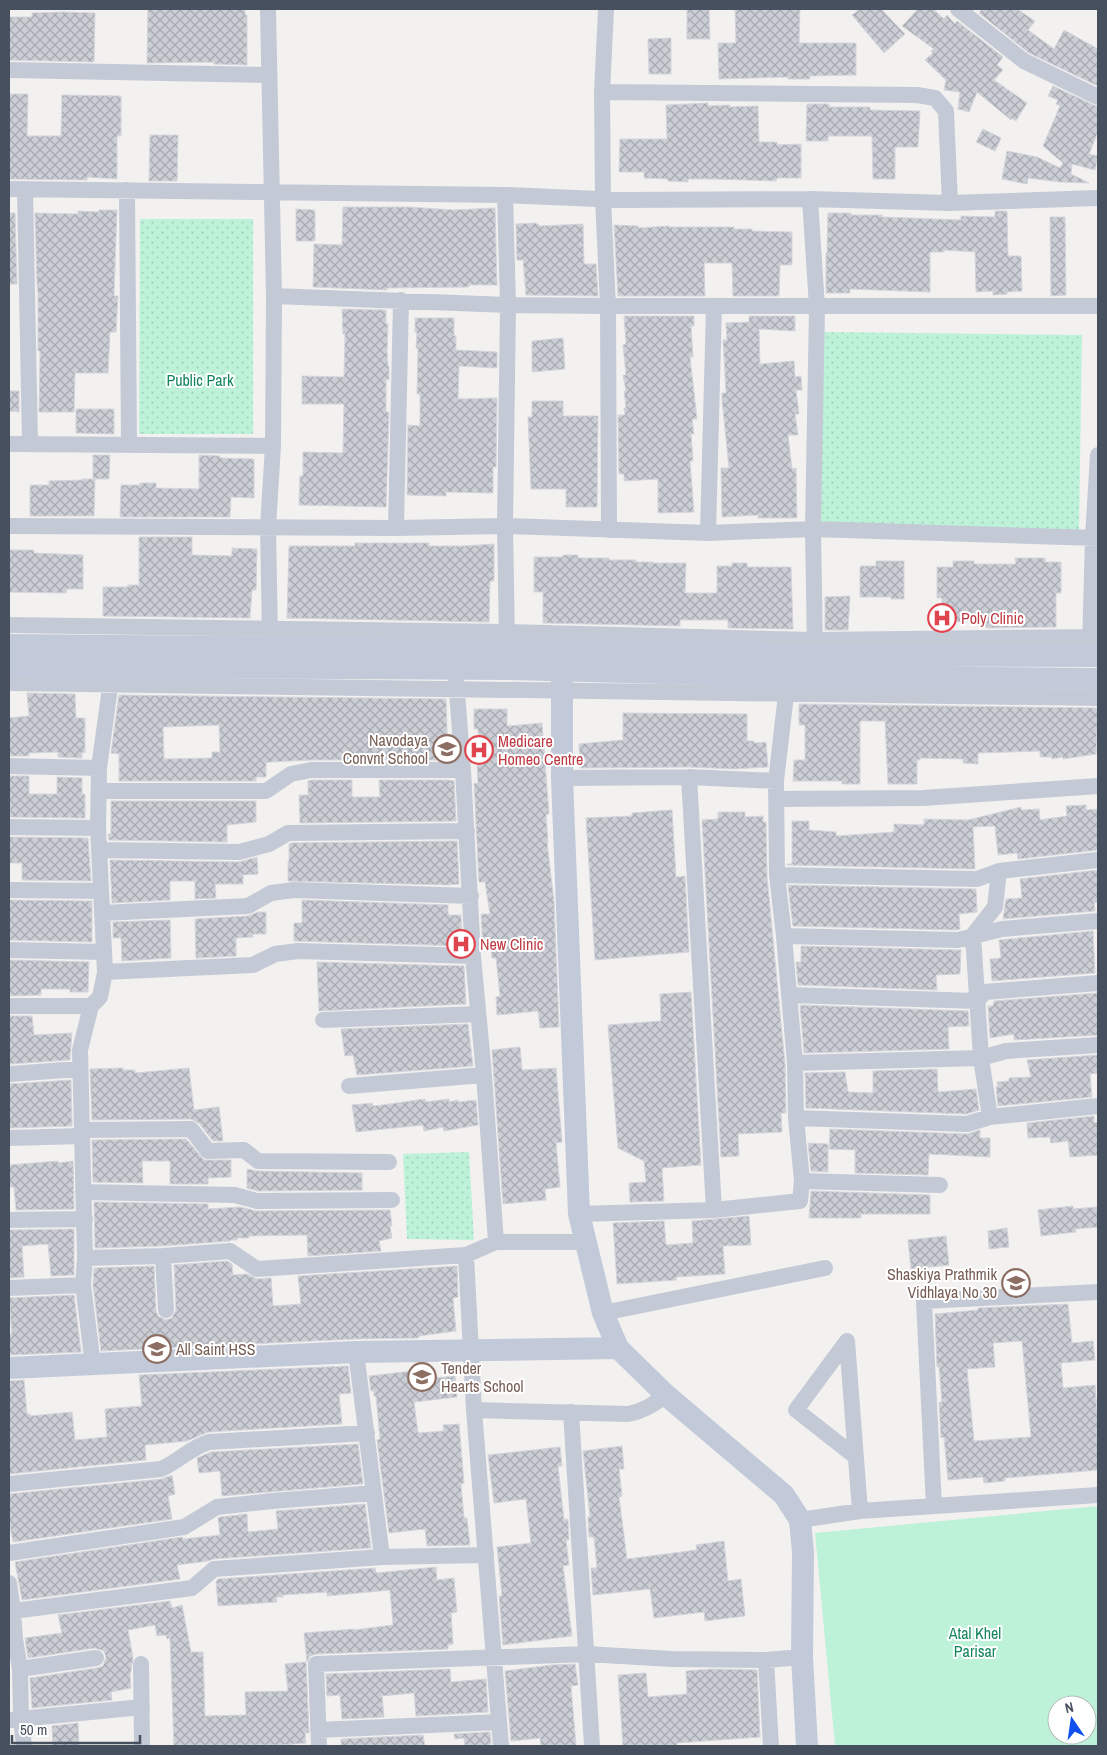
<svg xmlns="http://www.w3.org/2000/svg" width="1107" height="1755" font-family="'Archivo Narrow',sans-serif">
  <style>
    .green { fill: url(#green-dots) }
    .pitch { fill: #bdf2d9; fill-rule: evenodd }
    .building { fill: url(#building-cross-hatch); stroke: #d4d5dc; fill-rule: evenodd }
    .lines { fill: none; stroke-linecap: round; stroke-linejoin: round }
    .street { stroke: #c3cad6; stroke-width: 16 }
    .secondary { stroke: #c2cada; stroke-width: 22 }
    .labels { text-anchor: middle; stroke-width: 4; stroke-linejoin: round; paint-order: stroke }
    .park-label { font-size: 16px; fill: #13855d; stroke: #fff }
    .health-label { font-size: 16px; fill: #be3a42; stroke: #fff; text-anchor: start }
    .education-label { font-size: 16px; fill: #785e54; stroke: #fff; text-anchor: end }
  </style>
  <defs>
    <pattern id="green-dots" width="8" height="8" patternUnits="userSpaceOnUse" patternTransform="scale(1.25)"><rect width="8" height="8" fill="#bdf2d9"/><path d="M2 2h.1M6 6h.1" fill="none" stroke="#a4d1bd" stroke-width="1.8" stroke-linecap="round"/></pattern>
    <pattern id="building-cross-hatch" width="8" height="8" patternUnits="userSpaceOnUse" patternTransform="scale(1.25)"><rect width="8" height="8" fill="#ccced6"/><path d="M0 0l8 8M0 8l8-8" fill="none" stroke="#a7aab1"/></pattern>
  </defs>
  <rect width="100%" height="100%" fill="#f3f1f0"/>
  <!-- green -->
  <path class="green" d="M140 219H253V434H139Z
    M823 332 1082 335 1079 531 821 528Z
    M469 1152 474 1240 407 1239 403 1154Z"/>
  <!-- pitch -->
  <path class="pitch" d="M1098 1506V1746H835L815 1533ZM1057 1705H1087V1735H1057Z"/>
  <!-- building -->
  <path class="building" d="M148 9H245V15H247V65L214 64V62L147 63Z
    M687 9H709L710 39H687Z
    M735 9H800L799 43H856V75L810 76V79H788V77L719 79 718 43H736Z
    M860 9H881L905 34 884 53 852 15Z
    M918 9H933L944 19 947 15 955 24 957 21 1003 57 997 65 1003 70 994 80 1027 103 1016 121 1012 118 1011 120 977 92 969 112 958 109 960 92 944 90 946 80 925 60 933 53 931 51 934 49 902 26Z
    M982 9H1017L1035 21 1028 30 1054 49 1064 30 1098 49V86L1029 53 979 13Z
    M63 12 95 13 94 62 9 60V17H32V13Z
    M671 38V74H649L648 39Z
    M1053 86 1098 107V132L1089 154 1098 156 1095 170 1072 164 1071 174 1089 183 1060 182 1028 178 1027 184 1002 179 1007 151 1037 157 1060 168 1063 163 1043 146 1060 106 1056 104 1058 100 1048 96Z
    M9 94H28L27 136H61L62 95 121 96V136H117V179L87 177V180L9 179Z
    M708 103V106L730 105V107L758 106 759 142H777V145L801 144V178H777L776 181 713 179H688V182L668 181V179L644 178V172H619L620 139H667L666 105Z
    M807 104H829V107H870V110L920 111 918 147H895V179H873L872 136H828V141H806Z
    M983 129 1001 138 995 151 976 142Z
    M150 135H178L177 181H149Z
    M343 207H409L454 210 495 208 497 285H469V287L387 288V290L313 287 314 244 342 245Z
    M296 209 315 210V241H296Z
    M99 210H117L114 296H118L117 313 116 332H110L108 373H75L74 412H39L40 351H38V292L37 284 35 213 78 214V211L99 212Z
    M995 211H1007L1008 256H1021L1022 291 1007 292V294L993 295V291L976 292 975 252 944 250V252H930V292L850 289V293H826V253H827L828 213H851V215H882V217L961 220V216L995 217Z
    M9 213H15L17 284H9Z
    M1050 217H1065L1066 295 1051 296Z
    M535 223 541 226 583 224 584 264H596L598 296 526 295 523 260H517L516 224Z
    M614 225 638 226V228L669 226V227H734V229H752V231L792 232V265H780L779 296H733L732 263H704L705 296H618Z
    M342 309 386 310V324H388L387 351 388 366H389V380L386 379V412H389L386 507 299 505 300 476H303V452L343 453 344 404H302V376L344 377 345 334H343Z
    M624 316H694V326H691L693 357H690L697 419H692L694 434H691L693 461H690L694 512 658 513V479L624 481V474H619L618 415H625L624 408H626L624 391H626L623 375H626L623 345 626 344Z
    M749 316H795V331L759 329 760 364 794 361 795 377 801 376 802 390H796L799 414H795L798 435H788L792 469 796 468 797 518H758V515L722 517 721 468H729L722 400V393H726L723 340H727L726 323 749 322Z
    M415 318H454V336H456V350L497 352V368L459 366 458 399 497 398 496 467H493V493L446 492V496L407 495 408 425 420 426V394H417L418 348H416L417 333 415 332Z
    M563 338 565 369 532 372V341Z
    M9 391H19V412L9 411Z
    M532 401H563V416H598L597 507H566V489H531L528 417H532Z
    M76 409H114V434L76 433Z
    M93 455H110L109 479H93Z
    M199 455 220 456V458L254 459V498L231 497 230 517H120L121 485H140V483H156V488L199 489Z
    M82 479H95L94 516H30V485H49V481L82 480Z
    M139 537H192V555L232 556V548L257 549 256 590H252L250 618 103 616V587H128V585H139Z
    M355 543H429V546H463L494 544V581H490L489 622 287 618 289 546H355Z
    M9 550H34V553L83 555V589H67L66 593 9 592Z
    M563 555H578V558H609V560H636V562H653V563H686L685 593H717V566H732V563H747V567H791L793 629 728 628V620H680V626L543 623V592H534V557H563Z
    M1015 558H1045V562H1061V593H1056V627L988 628V627H980V621L942 622V598H937V567H953V561H974V564H1016Z
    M876 561H904V599H891V597H860V566H876Z
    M850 596 848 630H825V597Z
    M27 693 75 694 76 718H85V753L82 752V758L58 757V752L29 753V756H9V718L29 716Z
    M119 695 446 699 448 760H311L270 762 266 763V777H256V781H119V754L111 753ZM219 725 220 752H212V758L164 759 163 727Z
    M799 704 1098 708 1096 754 1063 759V757L1052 759V757H1040V751L978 753V764L963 763V759L920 758V760H917V784H888L885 721H860V784H842V781H793L794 760H805V725H799Z
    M474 709H507V726L542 723 549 814H546L548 842H547L554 902 559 1027 540 1028 538 1011 497 1015 496 997 500 996 496 958H492L491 947H483L481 914H490L485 882H479L474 783 478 784 477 765H480L478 729H474Z
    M623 713 747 714V741H754V743L766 742 768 767 734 769 689 767 580 768 579 744 623 740Z
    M9 776H29V794H57V777L82 778V794H85V818L10 817Z
    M312 780H352V797H380L379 780H448L454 781 456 821 300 823 299 795H308V781Z
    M111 801H256V822L227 825V842L109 840 108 834H111Z
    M1086 805V810L1098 809V850L1018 859 1017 853 998 855 995 826 973 827 975 869 787 865V864H792V821H809V830L836 832V836L894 832V824L924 825V819L968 820 1021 807V810L1039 809 1040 820 1067 816 1066 806Z
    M672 810 676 877 685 876 689 952 595 960 586 818 632 816V813Z
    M718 812H745V817L763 816V822H766L767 876 785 1064 786 1113H781L782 1132 738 1134 739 1156 721 1157 702 820 718 819Z
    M9 837 88 838 91 881 22 880V863H9Z
    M457 841 459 884 448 885 288 881V861H289V844L291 843Z
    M257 857 258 874 243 875V884H215L216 898 195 899V881H170V900L112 903 110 860 239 862Z
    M1098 870V902L1094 903 1095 911 1003 919 1006 899 1022 898 1020 879Z
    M788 885 976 889 977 912 959 914 960 929 957 930 793 926Z
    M9 900 92 901V942L9 940Z
    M302 900 448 905V915H461L462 946 294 941V923H302Z
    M258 912H266V934H253V937L236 938V956L196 958 195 919 248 916Z
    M170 920 171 958 122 961 121 938H113V922Z
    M1093 931 1095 973 992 981 990 959 1001 958 999 940Z
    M801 946 961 950 960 974 936 975 937 990 798 985 796 962H801Z
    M9 960 89 962 88 992H70V989H41V995L9 996Z
    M317 962 464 966 466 1004 319 1011Z
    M691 992 701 1165 662 1168 664 1201 630 1202 629 1183 646 1182 644 1161 618 1148 608 1025 661 1021 660 994Z
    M1098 993V1035L1014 1040V1034L990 1038 988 1006H993L994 1001Z
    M800 1005 968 1011 969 1026 948 1027 949 1049 804 1053Z
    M9 1016H32L34 1035 72 1033 70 1060 9 1064Z
    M468 1024 473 1066 357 1075 353 1055 345 1056 341 1029Z
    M520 1047 522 1070 556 1068 562 1142 556 1143 560 1187 545 1189 546 1200 503 1204 492 1050Z
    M1098 1055V1073L1090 1074 1092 1097 998 1106 996 1087H998L997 1082 1009 1081V1078L1031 1077 1027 1060Z
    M123 1068V1070H135V1073L189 1068 194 1110 219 1107 223 1141H213L199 1123 191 1119 92 1120 90 1069Z
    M937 1069 938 1092 976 1089 979 1110 966 1114 806 1108 805 1073 845 1072 848 1092 873 1093V1071Z
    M71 1080 72 1126 9 1128V1084Z
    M425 1099 426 1102 449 1099V1102L458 1100V1102L476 1100 478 1125 444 1131 443 1127 424 1131 423 1125 356 1132 352 1105 372 1103 373 1106 382 1105Z
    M1094 1116V1123L1098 1122V1155L1070 1157 1068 1141 1051 1143 1050 1137 1028 1138 1027 1123Z
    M830 1129 967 1134 980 1130V1138H990V1157L929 1154 928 1175 855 1173V1150L829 1149Z
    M186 1139 204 1160H231V1177L208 1178V1184H170V1161H142L143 1183 93 1182 92 1140Z
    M808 1143 828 1144V1172L811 1171Z
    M58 1161V1163L73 1161 74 1209 16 1210 14 1187H9V1165Z
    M247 1169 258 1171 362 1173V1190L258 1191 247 1188Z
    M811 1191 930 1195V1214H861V1218H809Z
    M94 1202 208 1204V1209L240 1207 257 1211 390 1210 392 1226H390L392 1238 379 1241 381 1251 308 1256 307 1235 249 1236V1238H237V1240H230V1241L162 1246 95 1248Z
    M1073 1206V1209L1097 1207 1098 1227 1075 1229 1076 1232 1041 1236 1038 1210Z
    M749 1216 751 1245 723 1246 725 1274 676 1277V1280L617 1284 613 1223 664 1221 666 1245 693 1243 692 1221Z
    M1007 1228 1009 1247 989 1249 988 1231Z
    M74 1229V1275L51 1276 48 1244 22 1246 24 1277 9 1278V1230Z
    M946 1236 949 1265 911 1269 908 1240Z
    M227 1261 232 1264 233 1275 247 1274 257 1279 271 1278 273 1306 301 1304 298 1276 457 1266 458 1297 453 1298 456 1331 419 1336 418 1338 355 1339 101 1351 93 1285 94 1268 154 1266 156 1311 158 1316 166 1320 172 1318 176 1310 174 1265Z
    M74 1295 81 1352 9 1355V1334H12L9 1298Z
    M1068 1304 1072 1343 1093 1341 1095 1360 1061 1363 1063 1388 1095 1385 1098 1426 1097 1431 1098 1470 1005 1478V1481L984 1483 983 1477 948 1480 944 1437 941 1438 939 1402H942L939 1367H937L935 1314 978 1310V1308ZM1022 1341 1031 1437 974 1441 967 1369 995 1367 993 1343Z
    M348 1366 351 1393 339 1394 342 1424 208 1432 187 1441 145 1445 146 1460 9 1474V1381L24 1380 27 1414H30V1416L72 1412 75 1440 107 1437 105 1409 142 1406 139 1375Z
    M412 1371V1373L427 1372V1379L455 1376 457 1397 414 1402 418 1433 444 1431 443 1425 459 1424 464 1483 461 1484 464 1518H467L470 1545 427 1546 425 1529 389 1533 377 1440 380 1439 376 1396H374V1391H371L369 1376Z
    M358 1444 363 1484 222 1496 220 1471 199 1473 197 1458 211 1452Z
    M622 1446 624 1469H619L622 1496 619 1497 627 1559 697 1550 696 1545 724 1541 728 1581 741 1579 745 1616 705 1621 704 1612 654 1618 650 1589 593 1595 591 1568H597L594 1537H589L588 1517H590L583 1451Z
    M560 1447 562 1466H558L564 1520 568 1519 569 1540H566L569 1565 563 1566 572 1636 503 1645 499 1596H502L497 1547 531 1543 526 1499 494 1503 488 1455Z
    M172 1475 175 1494 168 1496 172 1519 13 1542 9 1521V1494L162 1479Z
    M365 1504 371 1548 213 1559 208 1561 177 1565 180 1579 22 1600 15 1562 182 1537 183 1539 220 1535 218 1518 220 1517 247 1514 248 1532 278 1529 276 1511Z
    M436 1567 437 1580 454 1578 457 1612 451 1613 453 1644 448 1645V1649L316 1654 310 1656 307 1662 304 1633 354 1629V1630L393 1625 390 1590 327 1596V1592L283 1595V1597H276L277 1602 218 1606 216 1581 218 1579 375 1568 376 1573Z
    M170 1601 172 1608 182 1605 191 1652H203L205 1716 246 1715 245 1692 288 1691 285 1664 306 1662 309 1733H305L306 1743 283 1745 174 1746 170 1638 167 1639 166 1635 157 1636 155 1625 128 1630 133 1658 130 1676 131 1688 111 1692 112 1700 32 1708 30 1678 97 1668 103 1666 106 1657 104 1651 95 1648 28 1658 25 1638 62 1633 58 1615Z
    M575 1664 578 1685 571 1686 576 1746H541L540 1738 511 1741 505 1671 552 1665Z
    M450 1669 451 1682 486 1679 488 1712 416 1716 414 1693 382 1696 384 1717 342 1719 340 1695 327 1696 326 1674Z
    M712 1669 757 1670 760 1737 677 1743V1746H623L618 1675 646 1673 648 1697 687 1694 686 1671Z
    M78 1723 79 1746H53L52 1726Z
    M490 1732 491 1744H489V1746H465L464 1738 455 1739 454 1734Z
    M423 1735 425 1746H341V1739Z"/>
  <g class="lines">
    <!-- street -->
    <path class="street" d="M268 9 274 296 273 446 268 527 270 638
      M606 9 602 92 603 199 608 306 609 530
      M958 9 1024 61 1098 97
      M9 70 269 75
      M602 92 917 95 935 98 946 111 950 203
      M9 189 505 195 621 200 810 199 950 203 1098 198
      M25 189 30 444
      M127 190 129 445
      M505 195 508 305 505 526 507 642
      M810 199 817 307 813 529 815 650
      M274 296 508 305 608 306H1098
      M9 444 273 446
      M9 526 396 528 505 526 708 533 813 529 1098 538
      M396 528 401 300
      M708 533 714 306
      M9 625 507 632 814 640 1098 637
      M1090 646 1093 537 1098 455
      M456 679 463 770 473 956 484 1075 496 1242
      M9 683 1098 698
      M9 766 99 768
      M689 777 714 1210
      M562 778 689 777 776 781
      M99 791H266L291 774 311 770H463
      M776 799 923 798 1098 786
      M9 827 98 828
      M99 850 239 852 269 844 288 833 467 831
      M777 875 977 879 999 871 1098 860
      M9 890 101 891
      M102 913 248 906 271 893 294 890 471 896
      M784 936 958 940 1002 929 1098 921
      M9 950 104 952
      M105 972 253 965 275 954 298 951 473 956
      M789 995 977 1001 985 992 1098 983
      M9 1006H91
      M323 1020 478 1014
      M795 1063 981 1058 1006 1051 1098 1045
      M9 1074 80 1069
      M349 1086 484 1075
      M990 1117 981 1058 973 935 995 907 999 871
      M796 1118 967 1124 990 1117 1098 1106
      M82 1130 191 1129 208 1151 244 1150 258 1161 389 1162
      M9 1138 82 1136
      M802 1181 940 1185
      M83 1192 235 1195 257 1201 392 1200
      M579 1214 714 1210 800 1201 802 1181 796 1118 795 1063 784 936 777 875 776 781 787 686
      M9 1220 85 1219
      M466 1255 474 1410 501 1746
      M163 1256 166 1310
      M85 1258 163 1256 230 1251 257 1269 466 1255 496 1242H587
      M9 1288 83 1285
      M603 1313 825 1268
      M93 1365 83 1285 85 1258 80 1050 91 1006 100 997 105 972 98 828 99 768 112 673
      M474 1410 628 1414C644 1411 654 1404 666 1395
      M571 1412 592 1746
      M856 1457 796 1410 847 1341 860 1511
      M9 1484 161 1469C178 1462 191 1447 209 1442L367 1433
      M934 1506 924 1301 1098 1292
      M800 1520 860 1511 1098 1495
      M9 1553 184 1527 217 1507 273 1501 374 1493
      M382 1557 486 1555
      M9 1583 13 1611 15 1639 20 1669 21 1718 24 1746
      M13 1611 192 1588 214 1569 382 1557 356 1352
      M766 1660 771 1746
      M141 1664 142 1746
      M20 1669 96 1658
      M9 1720 142 1707
      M318 1730 499 1722
      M319 1746 316 1664 586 1654 672 1659 766 1660 802 1657"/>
    <!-- secondary -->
    <path class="secondary" d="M9 645 560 650 815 655 1098 656
      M560 650 562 690V778L579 1214 603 1313 618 1348 666 1395 784 1495 800 1520 803 1552 802 1657 807 1746
      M9 666 508 669 787 676 1098 679
      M9 1368 356 1352 618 1348"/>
  </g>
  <!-- icons -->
  <defs>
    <symbol id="hospital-ring" viewBox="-11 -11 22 22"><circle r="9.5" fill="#fff" stroke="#e0444e" stroke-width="1.5"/><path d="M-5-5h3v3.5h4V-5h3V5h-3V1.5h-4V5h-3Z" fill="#e0444e"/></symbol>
    <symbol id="school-ring" viewBox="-11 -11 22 22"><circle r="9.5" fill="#fff" stroke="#8d6e63" stroke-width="1.5"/><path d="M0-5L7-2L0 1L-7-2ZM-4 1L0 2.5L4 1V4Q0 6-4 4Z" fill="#8d6e63"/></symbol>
  </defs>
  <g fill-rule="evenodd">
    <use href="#hospital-ring" x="926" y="602" width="32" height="32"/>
    <use href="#school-ring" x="431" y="733" width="32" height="32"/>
    <use href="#hospital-ring" x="463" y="734" width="32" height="32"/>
    <use href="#hospital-ring" x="445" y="928" width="32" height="32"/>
    <use href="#school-ring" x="1000" y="1267" width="32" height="32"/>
    <use href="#school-ring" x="141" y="1333" width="32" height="32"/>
    <use href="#school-ring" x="406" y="1361" width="32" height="32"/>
  </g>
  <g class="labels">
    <!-- park labels -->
    <g class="park-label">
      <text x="200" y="386">Public Park</text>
      <text x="975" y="1639">Atal Khel<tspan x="975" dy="18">Parisar</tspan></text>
    </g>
    <!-- health labels -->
    <g class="health-label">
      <text x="961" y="624">Poly Clinic</text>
      <text x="498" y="747">Medicare<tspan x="498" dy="18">Homeo Centre</tspan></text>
      <text x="480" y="950">New Clinic</text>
    </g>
    <!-- education labels -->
    <g class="education-label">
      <text x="428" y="746">Navodaya<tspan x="428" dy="18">Convnt School</tspan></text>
      <text x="997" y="1280">Shaskiya Prathmik<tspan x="997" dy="18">Vidhlaya No 30</tspan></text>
      <text x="176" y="1355" text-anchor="start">All Saint HSS</text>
      <text x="441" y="1374" text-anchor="start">Tender<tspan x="441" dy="18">Hearts School</tspan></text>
    </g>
  </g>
  <!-- border -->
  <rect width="1107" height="1755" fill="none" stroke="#47505f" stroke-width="20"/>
  <!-- north arrow -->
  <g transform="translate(1072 1720) rotate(347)"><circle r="24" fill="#ffffff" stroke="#b5b9bf"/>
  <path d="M0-4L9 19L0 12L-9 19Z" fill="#1050ed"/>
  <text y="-8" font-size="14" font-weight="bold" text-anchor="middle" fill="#47505f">N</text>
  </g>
  <!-- scale -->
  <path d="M12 1735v8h128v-8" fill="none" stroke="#47505f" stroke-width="2.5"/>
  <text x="20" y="1735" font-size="15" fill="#47505f" stroke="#ffffff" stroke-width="4" paint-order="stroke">50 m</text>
</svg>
